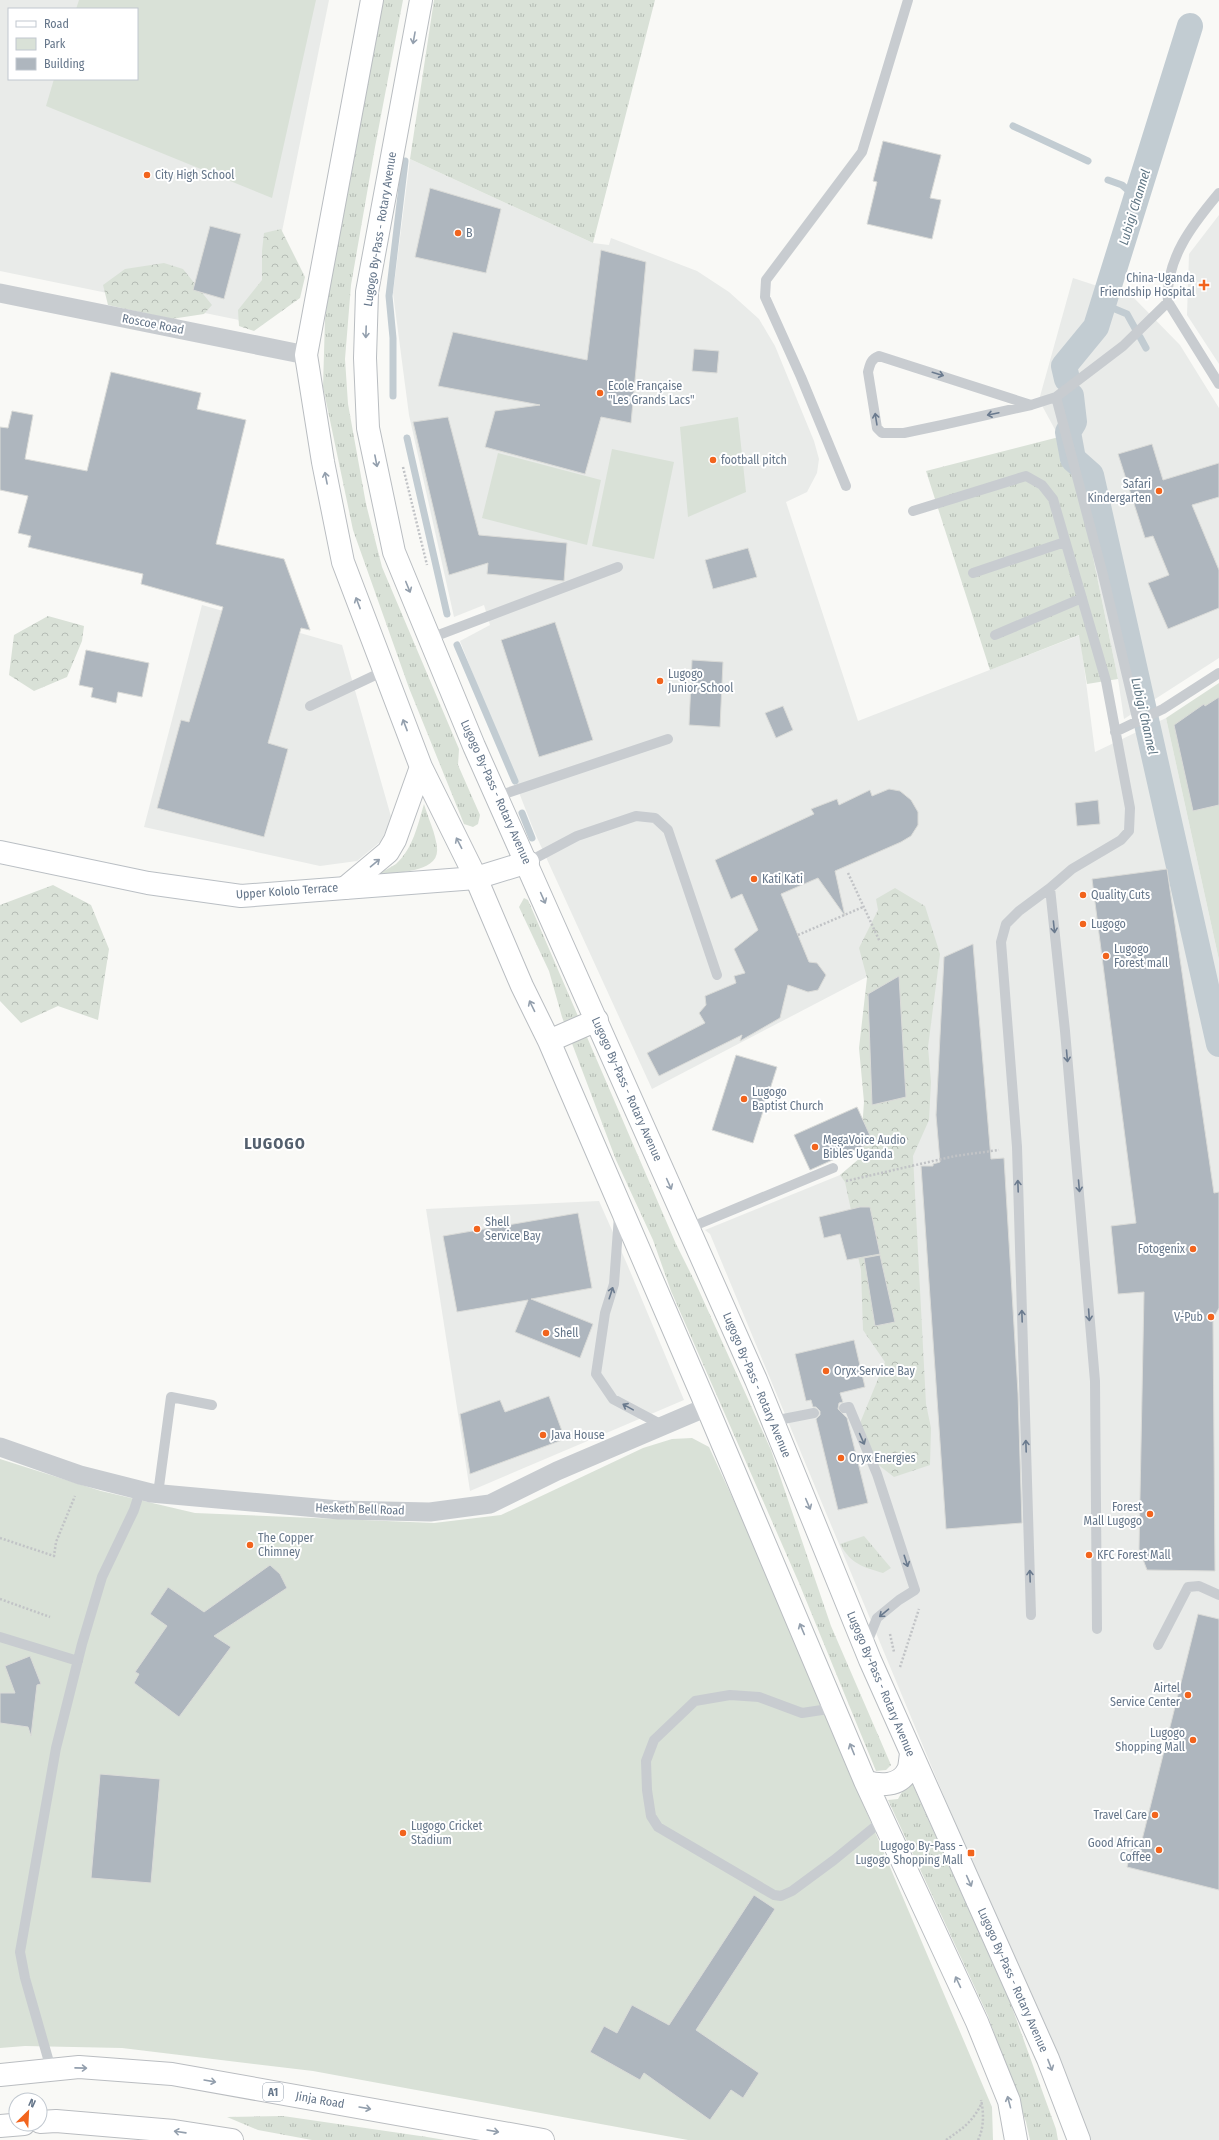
<svg xmlns="http://www.w3.org/2000/svg" width="1219" height="2140" font-family="'Fira Sans Condensed',sans-serif">
  <style>
    .built { fill: #e9ebe9; fill-rule: evenodd }
    .grass { fill: url(#grass-tufts) }
    .forest { fill: url(#forest-crowns) }
    .park { fill: #d9e1d7 }
    .lines { fill: none; stroke-linecap: round; stroke-linejoin: round }
    .stream { stroke: #c2ccd2; stroke-width: 7 }
    .canal { stroke: #c2ccd2; stroke-width: 26 }
    .building { fill: #aeb6be; stroke: #dadbd8 }
    .secondary-casing { stroke: #babfc4; stroke-width: 24 }
    .primary-casing { stroke: #b9bdc1; stroke-width: 24 }
    .trunk-casing { stroke: #babdc1; stroke-width: 24 }
    .path { stroke: #c1c3c6; stroke-width: 2.5; stroke-dasharray: 2 2; stroke-linecap: butt }
    .service { stroke: #c8ccd0; stroke-width: 10 }
    .minor { stroke: #c8ccd0; stroke-width: 19 }
    .secondary { stroke: #fff; stroke-width: 22 }
    .primary { stroke: #fff; stroke-width: 22 }
    .trunk { stroke: #fff; stroke-width: 22 }
    .oneway { stroke: #939fad }
    .oneway2 { stroke: #6a7a8e }
    .poi-dot { fill: #f2641d; stroke: #fff; stroke-width: 1.5 }
    .labels { text-anchor: middle; stroke-width: 4; stroke-linejoin: round; paint-order: stroke }
    .shield { fill: #fff; stroke: #939fad; stroke-width: 1 }
    .shield-label { font-size: 11px; font-weight: bold; fill: #65768a }
    .poi-label { font-size: 12px; fill: #65768a; stroke: #fff; text-anchor: start }
    .street-label { font-size: 12px; fill: #65768a; stroke: #fff }
    .water-label { font-size: 13px; font-style: italic; fill: #617785; stroke: #fff }
    .district-label { font-size: 16px; font-weight: bold; letter-spacing: 1px; fill: #54606e; stroke: #fff }
  </style>
  <defs>
    <pattern id="grass-tufts" width="24" height="20" patternUnits="userSpaceOnUse"><rect width="24" height="20" fill="#d9e1d7"/><path d="M3 7l-1-3M5 7V3M7 7l1-3M15 17l-1-3M17 17v-4M19 17l1-3" fill="none" stroke="#b4bbb4"/></pattern>
    <pattern id="forest-crowns" width="20" height="18" patternUnits="userSpaceOnUse"><rect width="20" height="18" fill="#d9e1d7"/><path d="M2 6a3 3 0 1 1 6 0M12 15a3 3 0 1 1 6 0" fill="none" stroke="#b4bbb4"/></pattern>
  </defs>
  <rect width="100%" height="100%" fill="#f9f9f6"/>
  <!-- built -->
  <path class="built" d="M0 0H329L263 325 0 271ZM9 9H137V79H9Z
    M410 159 593 243 609 245 611 238 697 271 729 292 759 319 775 346 814 441 819 459 817 473 807 492 786 502 858 721 1080 635 1095 752 1166 718 1219 960V2140H1087L710 1234 705 1230 840 1175 879 1155 905 957 652 1089 534 831 460 641 490 625 484 605 454 617 409 415 393 293Z
    M1219 215V364L1187 315 1189 254Z
    M1073 278 1134 298 1180 345 1219 408V658L1124 719 1118 679 1083 508 1059 437 1039 400Z
    M202 605 342 645 392 820 380 842 357 861 320 866 144 827Z
    M599 1201 627 1264 684 1400 470 1491 426 1209Z"/>
  <!-- grass -->
  <path class="grass" d="M381 0H403L375 147 351 285 345 359 348 404 366 504 382 567 459 749 458 765 480 815 478 824 473 827 464 824 409 688 353 530 323 387 325 319 340 204Z
    M434 0H655L593 243 410 159Z
    M1059 437 1083 508 1118 679 1087 684 1079 635 990 670 926 471Z
    M424 804C428 818 436 834 437 848 440 874 394 872 377 875 383 871 390 868 396 864 413 849 418 824 424 804Z
    M524 898 528 900 676 1244 696 1284 771 1450 831 1626 891 1765 886 1770 876 1771 799 1583 671 1291 653 1240 616 1160 562 1017 549 971 519 907Z
    M864 1536 891 1568 883 1573C863 1567 851 1564 840 1544Z
    M907 1783H912L1010 2002 1056 2129 1058 2140H1030L1026 2122 988 2016 888 1800 898 1799Z
    M283 2116 427 2137 445 2140H312L258 2130 227 2117Z"/>
  <!-- forest -->
  <path class="forest" d="M281 229 305 277 300 298 254 331 239 326 238 310 262 280V251L264 233Z
    M164 263 183 269 212 305 204 314 171 319 108 305 103 285 125 269Z
    M48 616 84 626 82 641 67 677 34 691 9 675 14 635Z
    M53 885 91 905 109 949 98 1020 58 1006 21 1023 0 1001V905Z
    M895 888 925 906 940 954 928 1047 931 1082 929 1120 913 1156 926 1404 931 1428 930 1465 894 1477 872 1460 860 1423 885 1362 863 1330 861 1270 850 1221 851 1210 845 1182 840 1175 860 1158 864 1102 859 1048 867 978 859 948 878 910 876 899Z"/>
  <!-- park -->
  <path class="park" d="M79 0H316L272 198 46 106 54 79H137V9H76Z
    M738 417 746 492 688 517 680 427Z
    M612 449 674 462 654 559 592 546Z
    M498 453 601 480 587 545 482 518Z
    M1219 683V960L1166 718Z
    M692 1438 709 1447 739 1512 992 2107 993 2140H688L313 2071 122 2048 25 2046 0 2048V1459L101 1491 195 1513 434 1523 501 1515 643 1448 672 1439Z"/>
  <g class="lines">
    <!-- stream -->
    <path class="stream" d="M1013 126 1088 161
      M1108 180 1122 185 1137 198
      M1103 304 1127 314 1137 332
      M1140 337 1146 348
      M393 396V338L389 296 405 161
      M407 438 447 614
      M457 645 515 781
      M522 813 532 838"/>
    <!-- canal -->
    <path class="canal" d="M1067 379 1064 366 1096 327 1190 26
      M1071 396 1074 422 1068 432 1073 459 1091 475 1219 1044"/>
  </g>
  <!-- building -->
  <path class="building" d="M883 141 941 155 930 198 941 200 932 239 867 224 877 182 873 181Z
    M430 188 501 209 486 273 415 257Z
    M210 226 241 234 224 299 193 290Z
    M601 250 646 262 631 423 601 417 585 474 485 447 495 411 540 405 438 386 453 332 587 360Z
    M694 349 719 351 717 373 692 371Z
    M111 372 201 393 197 409 246 420 216 544 284 559 310 630 301 628 268 743 288 749 264 837 157 808 181 720 189 722 223 607 141 584 143 574 28 547 31 536 18 533 28 496 0 490V427L8 428 12 411 33 415 25 459 87 471Z
    M448 417 479 535 567 543 564 581 487 574 488 563 449 575 413 422Z
    M1152 444 1163 480 1219 463V497L1192 505 1219 570V608L1168 629 1148 583 1169 575 1153 536 1145 538 1118 454Z
    M748 548 757 577 713 589 705 560Z
    M555 622 593 740 539 757 501 640Z
    M86 650 149 663 142 697 118 692 116 703 91 697 93 688 79 685Z
    M692 660 723 662 720 727 689 725Z
    M1219 697V805L1193 811 1174 725 1204 704 1205 706Z
    M783 706 793 730 776 738 765 713Z
    M889 789 900 791 911 800 918 812V825L911 836 901 842 835 871 845 916 818 878 781 894 809 962 817 963 826 975 818 990 808 992 788 985 780 1018 740 1041 742 1035 659 1076 647 1053 705 1023 699 1013 706 1005 705 996 736 983 734 976 745 973 734 949 758 930 742 894 731 899 715 860 814 814 811 809 837 799 839 805 870 790 872 796Z
    M1098 800 1100 824 1077 826 1075 803Z
    M1167 869 1214 1193 1219 1192V1308L1213 1319 1215 1571 1147 1570 1139 1549 1144 1292 1118 1294 1111 1226 1136 1223 1092 879Z
    M973 944 991 1159 1004 1158 1018 1393 1022 1523 946 1529 921 1166H933V1164L940 1162 936 1115 944 957Z
    M899 976 906 1097 872 1105 868 994Z
    M736 1055 777 1067 753 1143 712 1130Z
    M857 1107 873 1142 810 1170 794 1135Z
    M860 1207H870L880 1254 847 1260 840 1234 824 1238 819 1217Z
    M578 1213 592 1288 531 1299 593 1324 580 1358 515 1332 528 1300 457 1312 443 1236Z
    M880 1255 895 1322 875 1326 864 1258Z
    M854 1340 865 1387 840 1393 843 1402 839 1403 838 1409 847 1418 868 1503 838 1510 816 1419 820 1415V1411L816 1407H813L811 1400 806 1401 795 1354Z
    M549 1396 565 1439 470 1474 460 1414 500 1400 505 1412Z
    M270 1565 280 1574 287 1588 214 1636 231 1647 179 1717 134 1683 139 1674 135 1672 167 1626 150 1614 168 1587 204 1612Z
    M1198 1614 1219 1619V1890L1127 1867 1132 1846 1140 1848Z
    M30 1656 41 1684 37 1685 31 1736 28 1727 0 1723V1693H15L5 1666Z
    M100 1774 160 1779 151 1883 91 1878Z
    M754 1895 775 1909 696 2030 759 2073 743 2098 731 2090 710 2120 644 2073 640 2080 590 2052 604 2026 617 2033 632 2005 669 2025Z"/>
  <g class="lines">
    <defs>
      <path id="secondary" d="M0 852 148 883 241 896 476 878 528 862"/>
      <path id="primary" d="M372 0 306 355 323 462 343 562 421 767 476 878 522 986 549 1041 707 1407 865 1781 977 2022 1009 2101 1016 2140
        M421 0 367 292 365 358 368 428 394 552 474 746 756 1380 870 1660 1048 2059 1079 2140
        M345 888 388 852 395 840 421 767
        M549 1041 597 1020
        M865 1781C879 1786 900 1787 908 1770 910 1766 910 1759 911 1754"/>
      <path id="trunk" d="M0 2075 79 2067 172 2074 543 2140
        M40 2122 56 2121 174 2131 232 2140
        M0 2126 24 2124"/>
    </defs>
    <!-- secondary casing -->
    <use href="#secondary" class="secondary-casing"/>
    <!-- primary casing -->
    <use href="#primary" class="primary-casing"/>
    <!-- trunk casing -->
    <use href="#trunk" class="trunk-casing"/>
    <!-- path -->
    <path class="path" d="M403 467 427 565
      M848 873 880 942
      M798 935 863 907
      M846 1181 955 1156 999 1150
      M0 1538 54 1556 56 1542 75 1496
      M0 1599 50 1617
      M890 1634 894 1652
      M900 1667 919 1609
      M946 2140C962 2129 974 2121 982 2102
      M978 2140C984 2128 984 2113 981 2100"/>
    <!-- service -->
    <path class="service" d="M1219 193C1193 224 1165 259 1168 302L1219 384
      M1056 397 1103 575 1138 722
      M1031 405 879 356C871 359 870 364 868 372L877 428 882 433H904L942 425 1031 405 1056 397 1123 346 1168 302
      M846 486 801 377 765 297 766 280 862 152 908 0
      M913 511 1026 476 1042 485 1053 499 1106 681 1130 808 1129 831 1121 840 1072 869 1050 888 1019 911 1006 924 1001 942 1017 1147 1031 1615
      M973 573 1065 542
      M995 635 1082 598
      M428 639 618 567
      M310 706 384 671
      M1115 732 1163 709 1219 673
      M498 796 668 739
      M528 862 577 836 636 816 655 818 668 830 717 975
      M1050 888 1065 1031 1095 1381 1097 1629
      M619 1216 614 1284 605 1313 596 1374 613 1399 662 1425
      M689 1228 833 1168
      M844 1408 849 1407 877 1474 915 1590 899 1600 877 1618 866 1645
      M773 1421 814 1413
      M158 1494 171 1397 212 1405
      M0 1637 78 1661
      M1158 1645 1188 1587 1199 1586 1219 1595
      M835 1708 802 1713 759 1697 730 1695 695 1701 654 1740 646 1761 647 1790 651 1816 658 1827 774 1895 781 1896 792 1891 834 1860 883 1820
      M51 2069 25 1978 20 1952 56 1748 82 1644 102 1577 134 1510 140 1491"/>
    <!-- minor -->
    <path class="minor" d="M0 293 306 355
      M0 1447 80 1475 151 1493 339 1510 430 1512 490 1504 557 1471 707 1407"/>
    <!-- secondary -->
    <use href="#secondary" class="secondary"/>
    <!-- primary -->
    <use href="#primary" class="primary"/>
    <!-- trunk -->
    <use href="#trunk" class="trunk"/>
  </g>
  <!-- one-way arrows -->
  <defs><path id="oneway-shaft" d="M-6 0H5M1.5-3L5.5 0L1.5 3" fill="none" stroke-width="1.6" stroke-linecap="round" stroke-linejoin="round"/></defs>
  <g class="oneway">
    <use href="#oneway-shaft" transform="translate(414 38) rotate(100)"/>
    <use href="#oneway-shaft" transform="translate(366 332) rotate(92)"/>
    <use href="#oneway-shaft" transform="translate(376 461) rotate(79)"/>
    <use href="#oneway-shaft" transform="translate(326 478) rotate(-101)"/>
    <use href="#oneway-shaft" transform="translate(408 587) rotate(68)"/>
    <use href="#oneway-shaft" transform="translate(358 603) rotate(-111)"/>
    <use href="#oneway-shaft" transform="translate(405 725) rotate(-111)"/>
    <use href="#oneway-shaft" transform="translate(459 843) rotate(-117)"/>
    <use href="#oneway-shaft" transform="translate(375 863) rotate(-40)"/>
    <use href="#oneway-shaft" transform="translate(543 898) rotate(66)"/>
    <use href="#oneway-shaft" transform="translate(532 1006) rotate(-116)"/>
    <use href="#oneway-shaft" transform="translate(669 1184) rotate(66)"/>
    <use href="#oneway-shaft" transform="translate(808 1504) rotate(67)"/>
    <use href="#oneway-shaft" transform="translate(802 1629) rotate(-113)"/>
    <use href="#oneway-shaft" transform="translate(852 1749) rotate(-112)"/>
    <use href="#oneway-shaft" transform="translate(969 1881) rotate(66)"/>
    <use href="#oneway-shaft" transform="translate(958 1982) rotate(-115)"/>
    <use href="#oneway-shaft" transform="translate(1050 2065) rotate(69)"/>
    <use href="#oneway-shaft" transform="translate(81 2068) rotate(1)"/>
    <use href="#oneway-shaft" transform="translate(210 2081) rotate(10)"/>
    <use href="#oneway-shaft" transform="translate(1009 2102) rotate(-105)"/>
    <use href="#oneway-shaft" transform="translate(365 2108) rotate(10)"/>
    <use href="#oneway-shaft" transform="translate(493 2131) rotate(10)"/>
    <use href="#oneway-shaft" transform="translate(180 2132) rotate(-172)"/>
  </g>
  <g class="oneway2">
    <use href="#oneway-shaft" transform="translate(938 374) rotate(17)"/>
    <use href="#oneway-shaft" transform="translate(993 414) rotate(168)"/>
    <use href="#oneway-shaft" transform="translate(876 419) rotate(-99)"/>
    <use href="#oneway-shaft" transform="translate(1054 927) rotate(84)"/>
    <use href="#oneway-shaft" transform="translate(1067 1056) rotate(85)"/>
    <use href="#oneway-shaft" transform="translate(1018 1186) rotate(-92)"/>
    <use href="#oneway-shaft" transform="translate(1079 1186) rotate(85)"/>
    <use href="#oneway-shaft" transform="translate(611 1293) rotate(-72)"/>
    <use href="#oneway-shaft" transform="translate(1089 1315) rotate(86)"/>
    <use href="#oneway-shaft" transform="translate(1022 1316) rotate(-92)"/>
    <use href="#oneway-shaft" transform="translate(628 1407) rotate(-151)"/>
    <use href="#oneway-shaft" transform="translate(862 1439) rotate(66)"/>
    <use href="#oneway-shaft" transform="translate(1026 1446) rotate(-92)"/>
    <use href="#oneway-shaft" transform="translate(906 1561) rotate(72)"/>
    <use href="#oneway-shaft" transform="translate(1030 1576) rotate(-92)"/>
    <use href="#oneway-shaft" transform="translate(884 1613) rotate(140)"/>
  </g>
  <!-- markers -->
  <g class="poi-dot">
    <circle cx="147" cy="175" r="4"/>
    <circle cx="458" cy="233" r="4"/>
    <path d="M1202 279h4v4h4v4h-4v4h-4v-4h-4v-4h4z"/>
    <circle cx="600" cy="393" r="4"/>
    <circle cx="713" cy="460" r="4"/>
    <circle cx="1159" cy="491" r="4"/>
    <circle cx="660" cy="681" r="4"/>
    <circle cx="754" cy="879" r="4"/>
    <circle cx="1083" cy="895" r="4"/>
    <circle cx="1083" cy="924" r="4"/>
    <circle cx="1106" cy="956" r="4"/>
    <circle cx="744" cy="1099" r="4"/>
    <circle cx="815" cy="1147" r="4"/>
    <circle cx="477" cy="1229" r="4"/>
    <circle cx="1193" cy="1249" r="4"/>
    <circle cx="1211" cy="1317" r="4"/>
    <circle cx="546" cy="1333" r="4"/>
    <circle cx="826" cy="1371" r="4"/>
    <circle cx="543" cy="1435" r="4"/>
    <circle cx="841" cy="1458" r="4"/>
    <circle cx="1150" cy="1514" r="4"/>
    <circle cx="250" cy="1545" r="4"/>
    <circle cx="1089" cy="1555" r="4"/>
    <circle cx="1188" cy="1695" r="4"/>
    <circle cx="1193" cy="1740" r="4"/>
    <circle cx="1155" cy="1815" r="4"/>
    <circle cx="403" cy="1833" r="4"/>
    <circle cx="1159" cy="1850" r="4"/>
    <rect x="967" y="1849" width="8" height="8" rx="2"/>
  </g>
  <g class="labels">
    <!-- shield labels -->
    <rect class="shield" x="263" y="2083" width="20" height="18" rx="3"/>
    <g class="shield-label">
      <text x="273" y="2096">A1</text>
    </g>
    <!-- poi labels -->
    <g class="poi-label">
      <text x="155" y="179">City High School</text>
      <text x="466" y="237">B</text>
      <text x="1195" y="282" text-anchor="end">China-Uganda<tspan x="1195" dy="14">Friendship Hospital</tspan></text>
      <text x="608" y="390">Ecole Française<tspan x="608" dy="14">"Les Grands Lacs"</tspan></text>
      <text x="721" y="464">football pitch</text>
      <text x="1151" y="488" text-anchor="end">Safari<tspan x="1151" dy="14">Kindergarten</tspan></text>
      <text x="668" y="678">Lugogo<tspan x="668" dy="14">Junior School</tspan></text>
      <text x="762" y="883">Kati Kati</text>
      <text x="1091" y="899">Quality Cuts</text>
      <text x="1091" y="928">Lugogo</text>
      <text x="1114" y="953">Lugogo<tspan x="1114" dy="14">Forest mall</tspan></text>
      <text x="752" y="1096">Lugogo<tspan x="752" dy="14">Baptist Church</tspan></text>
      <text x="823" y="1144">MegaVoice Audio<tspan x="823" dy="14">Bibles Uganda</tspan></text>
      <text x="485" y="1226">Shell<tspan x="485" dy="14">Service Bay</tspan></text>
      <text x="1185" y="1253" text-anchor="end">Fotogenix</text>
      <text x="1203" y="1321" text-anchor="end">V-Pub</text>
      <text x="554" y="1337">Shell</text>
      <text x="834" y="1375">Oryx Service Bay</text>
      <text x="551" y="1439">Java House</text>
      <text x="849" y="1462">Oryx Energies</text>
      <text x="1142" y="1511" text-anchor="end">Forest<tspan x="1142" dy="14">Mall Lugogo</tspan></text>
      <text x="258" y="1542">The Copper<tspan x="258" dy="14">Chimney</tspan></text>
      <text x="1097" y="1559">KFC Forest Mall</text>
      <text x="1180" y="1692" text-anchor="end">Airtel<tspan x="1180" dy="14">Service Center</tspan></text>
      <text x="1185" y="1737" text-anchor="end">Lugogo<tspan x="1185" dy="14">Shopping Mall</tspan></text>
      <text x="1147" y="1819" text-anchor="end">Travel Care</text>
      <text x="411" y="1830">Lugogo Cricket<tspan x="411" dy="14">Stadium</tspan></text>
      <text x="1151" y="1847" text-anchor="end">Good African<tspan x="1151" dy="14">Coffee</tspan></text>
      <text x="963" y="1850" text-anchor="end">Lugogo By-Pass -<tspan x="963" dy="14">Lugogo Shopping Mall</tspan></text>
    </g>
    <!-- street labels -->
    <g class="street-label">
      <text transform="translate(380 229) rotate(-81)" y="4">Lugogo By-Pass - Rotary Avenue</text>
      <text transform="translate(153 324) rotate(11)" y="4">Roscoe Road</text>
      <text transform="translate(496 792) rotate(66)" y="4">Lugogo By-Pass - Rotary Avenue</text>
      <text transform="translate(287 891) rotate(-4)" y="4">Upper Kololo Terrace</text>
      <text transform="translate(627 1089) rotate(66)" y="4">Lugogo By-Pass - Rotary Avenue</text>
      <text transform="translate(757 1385) rotate(67)" y="4">Lugogo By-Pass - Rotary Avenue</text>
      <text transform="translate(360 1509) rotate(2)" y="4">Hesketh Bell Road</text>
      <text transform="translate(881 1684) rotate(67)" y="4">Lugogo By-Pass - Rotary Avenue</text>
      <text transform="translate(1013 1980) rotate(66)" y="4">Lugogo By-Pass - Rotary Avenue</text>
      <text transform="translate(320 2100) rotate(10)" y="4">Jinja Road</text>
    </g>
    <!-- water labels -->
    <g class="water-label">
      <text transform="translate(1134 207) rotate(-73)" y="5">Lubigi Channel</text>
      <text transform="translate(1145 716) rotate(77)" y="5">Lubigi Channel</text>
    </g>
    <!-- district labels -->
    <g class="district-label">
      <text x="275" y="1149">LUGOGO</text>
    </g>
  </g>
  <!-- legend -->
  <rect x="8" y="8" width="130" height="72" fill="#ffffff" stroke="#c1c8d0"/>
  <rect x="16" y="21" width="20" height="6" fill="#ffffff" stroke="#c1c8d0"/>
  <text x="44" y="28" font-size="12" fill="#65768a">Road</text>
  <rect x="16" y="38" width="20" height="12" fill="#d9e1d7" stroke="#c1c8d0"/>
  <text x="44" y="48" font-size="12" fill="#65768a">Park</text>
  <rect x="16" y="58" width="20" height="12" fill="#aeb6be" stroke="#c1c8d0"/>
  <text x="44" y="68" font-size="12" fill="#65768a">Building</text>
  <!-- north arrow -->
  <g transform="translate(28 2112) rotate(24)"><circle r="19" fill="#ffffff" stroke="#c1c8d0"/>
  <path d="M0-3L7 15L0 10L-7 15Z" fill="#f2641d"/>
  <text y="-6" font-size="11" font-weight="bold" text-anchor="middle" fill="#65768a">N</text>
  </g>
</svg>
